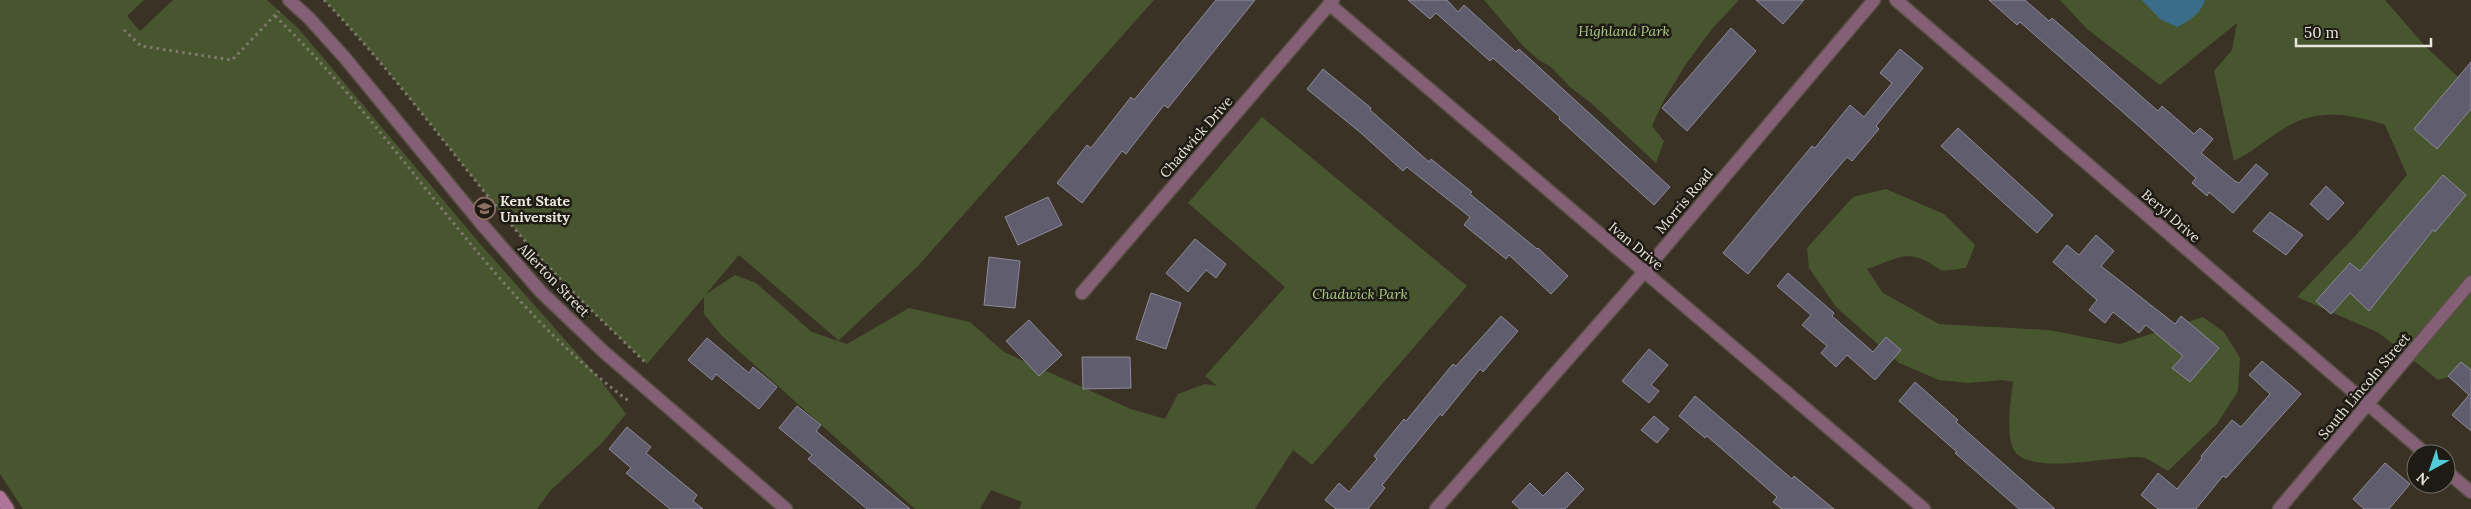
<svg xmlns="http://www.w3.org/2000/svg" width="2471" height="509" font-family="Lora,serif">
  <style>
    .green { fill: #47562e; fill-rule: evenodd }
    .water { fill: #3a6d89 }
    .building { fill: #605e6e; stroke: #8d8a9b }
    .lines { fill: none; stroke-linecap: round; stroke-linejoin: round }
    .street-casing { stroke: #564f42; stroke-width: 15 }
    .secondary-casing { stroke: #564f42; stroke-width: 15 }
    .path { stroke: #80796e; stroke-width: 3; stroke-dasharray: 2.5 4; stroke-linecap: butt }
    .street { stroke: #845f76; stroke-width: 12 }
    .secondary { stroke: #b0759b; stroke-width: 12 }
    .labels { text-anchor: middle; stroke-width: 5; stroke-linejoin: round; paint-order: stroke }
    .park-label { font-size: 14px; font-style: italic; fill: #afcc84; stroke: #1e1b15 }
    .street-label { font-size: 14px; fill: #ebe6dd; stroke: #1e1b15 }
    .poi-label { font-size: 14px; font-weight: bold; fill: #ebe6dd; stroke: #1e1b15; text-anchor: start }
  </style>
  <rect width="100%" height="100%" fill="#3a3225"/>
  <!-- green -->
  <path class="green" d="M0 0H144L127 16 140 31 173 0H267L299 29 482 246 599 378 626 414 602 443 550 491 537 509H23L0 474Z
    M324 0H1154L918 266 838 341 847 344 909 308 970 322 1004 352 1131 409 1165 419 1178 394 1205 384 1217 386 1205 376 1285 287 1188 203 1262 117 1467 286 1312 465 1293 450 1255 509H1019L1022 502 991 490 980 509H915L721 335 704 314V297L647 364C602 320 556 278 515 229 451 153 393 71 324 0ZM739 255 838 340V341L812 332 756 283 735 275 706 294Z
    M1484 0H1739L1712 29 1686 64 1664 100 1652 126 1664 141 1656 163 1591 103 1570 87 1551 67 1539 60 1523 46Z
    M2060 0H2385L2425 46 2471 89V371L2438 380 2379 333 2297 297 2356 235 2407 175 2385 125C2348 113 2313 108 2280 131 2264 141 2251 153 2234 161L2214 71 2232 50 2237 23 2160 85 2087 29Z
    M1886 189 1944 214 1975 245 1966 268 1942 271C1907 247 1904 257 1867 269L1883 293 1939 324 2049 330 2120 344 2203 317 2224 332 2240 358 2238 391 2217 424 2168 471C2160 467 2153 461 2145 458 2135 455 2121 459 2110 459 2089 461 2032 471 2016 453 2004 440 2011 398 2013 382L2002 380 1968 383 1939 380 1899 363 1836 307 1809 268 1807 248 1853 197Z"/>
  <!-- water -->
  <path class="water" d="M2142 0H2205C2200 15 2190 20 2177 27L2160 19Z"/>
  <!-- building -->
  <path class="building" d="M1216 0H1255L1168 108 1164 105 1126 154 1122 151 1082 203 1057 183 1087 145 1091 148 1131 97 1134 100Z
    M1408 0H1447L1458 12 1464 5 1516 52 1519 49 1670 187 1654 205 1559 119 1560 117 1493 58 1490 61 1436 13 1430 19Z
    M1756 0H1804L1783 24Z
    M1989 0H2025L2049 21 2052 18 2158 111 2162 106 2194 134 2200 128 2213 139 2201 153 2235 181 2239 183 2256 164 2268 174 2233 213 2209 192 2207 196 2192 183 2196 178 2142 129 2020 22 2017 25Z
    M1731 28 1756 51 1687 131 1662 108Z
    M1900 49 1923 68 1876 126 1879 129 1852 161 1847 157 1748 274 1723 253 1812 146 1815 148 1850 105 1864 117 1892 83 1880 73Z
    M2471 62V109L2437 149 2414 129Z
    M1323 69 1371 108 1370 110 1429 162 1431 159 1472 192 1470 194 1537 249 1538 248 1568 276 1551 294 1509 255 1506 259 1464 225 1470 217 1407 167 1403 171 1361 133 1307 89Z
    M1958 128 2053 215 2037 233 1941 146Z
    M2443 175 2466 195 2435 232 2433 230 2369 311 2350 293 2331 314 2316 301 2350 263 2360 271Z
    M2326 186 2344 203 2328 220 2310 204Z
    M1048 197 1062 225 1018 245 1005 217Z
    M2270 212 2303 235 2286 255 2253 231Z
    M2096 235 2114 251 2101 266 2175 324 2181 316 2219 348 2190 382 2172 368 2183 356 2146 325 2139 333 2113 312 2105 323 2089 310 2097 300 2053 262 2067 245 2079 255Z
    M1195 239 1226 264 1216 278 1206 270 1188 292 1166 273Z
    M989 257 1020 261 1015 308 984 305Z
    M1788 273 1834 313 1832 316 1873 352 1886 337 1901 350 1875 380 1847 355 1836 367 1821 353 1827 346 1802 325 1811 315 1777 286Z
    M1151 293 1181 303 1166 349 1136 339Z
    M1501 316 1518 331 1483 372 1480 369 1442 416 1440 414 1382 485 1385 488 1368 509H1336L1325 500 1339 483 1349 492 1377 459 1374 456 1404 419 1406 421 1453 364 1456 366Z
    M1029 320 1062 355 1039 376 1006 341Z
    M707 338 749 373 753 367 777 387 759 409 716 374 712 380 688 360Z
    M1649 349 1668 365 1651 385 1659 391 1649 403 1622 381Z
    M1082 357H1130L1131 388 1083 389Z
    M2262 361 2301 394 2226 478 2223 476 2196 509H2158L2141 495 2158 473 2177 489 2202 458 2201 456 2232 420 2241 427 2270 394 2249 375Z
    M2461 362 2471 370V431L2452 415 2469 395 2448 376Z
    M1915 382 1958 420 1956 422 2055 509H2019L1955 453 1957 452 1899 401Z
    M1695 396 1792 479 1794 476 1834 509H1782L1773 502 1777 497 1707 436 1705 438 1679 416Z
    M797 406 821 425 816 431 910 509H867L808 459 812 455 779 428Z
    M1654 416 1669 429 1657 443 1641 430Z
    M627 427 651 447 646 453 697 495 693 501 703 509H670L626 473 631 468 609 449Z
    M2385 463 2410 484 2389 509H2364L2353 499Z
    M1567 472 1584 489 1565 509H1520L1512 502 1530 483 1543 496Z"/>
  <g class="lines">
    <defs>
      <path id="street" d="M289 0 309 18 345 58 480 222 541 292 604 352 786 509
        M1896 0 2426 454
        M1329 4 1924 509
        M1082 293 1333 0
        M2446 471 2471 492
        M1436 509 1632 286 1874 0
        M2279 509 2471 282"/>
      <path id="secondary" d="M0 497 8 509"/>
    </defs>
    <!-- street casing -->
    <use href="#street" class="street-casing"/>
    <!-- secondary casing -->
    <use href="#secondary" class="secondary-casing"/>
    <!-- path -->
    <path class="path" d="M324 0C393 71 451 153 515 229 556 278 602 320 647 364
      M275 16C402 138 488 296 630 402
      M124 30 141 46 232 60 279 11"/>
    <!-- street -->
    <use href="#street" class="street"/>
    <!-- secondary -->
    <use href="#secondary" class="secondary"/>
  </g>
  <!-- icons -->
  <defs>
    <symbol id="university-ring" viewBox="-11 -11 22 22"><circle r="9.5" fill="#1e1b15" stroke="#8d6e63" stroke-width="1.5"/><path d="M0-5L7-2L0 1L-7-2ZM-4 1L0 2.5L4 1V4Q0 6-4 4Z" fill="#8d6e63"/></symbol>
  </defs>
  <g fill-rule="evenodd">
    <use href="#university-ring" x="472" y="196" width="25" height="25"/>
  </g>
  <g class="labels">
    <!-- park labels -->
    <g class="park-label">
      <text x="1624" y="36">Highland Park</text>
      <text x="1360" y="299">Chadwick Park</text>
    </g>
    <!-- street labels -->
    <g class="street-label">
      <text transform="translate(1196 137) rotate(-49)" y="5">Chadwick Drive</text>
      <text transform="translate(1684 201) rotate(-50)" y="5">Morris Road</text>
      <text transform="translate(2171 216) rotate(41)" y="5">Beryl Drive</text>
      <text transform="translate(1636 246) rotate(40)" y="5">Ivan Drive</text>
      <text transform="translate(554 280) rotate(46)" y="5">Allerton Street</text>
      <text transform="translate(2364 386) rotate(-50)" y="5">South Lincoln Street</text>
    </g>
    <!-- poi labels -->
    <g class="poi-label">
      <text x="500" y="206">Kent State<tspan x="500" dy="16">University</tspan></text>
    </g>
  </g>
  <!-- north arrow -->
  <g transform="translate(2431 469) rotate(220)"><circle r="24" fill="#1e1b15" stroke="#706c65"/>
  <path d="M0-4L9 19L0 12L-9 19Z" fill="#52ccd6"/>
  <text y="-8" font-size="14" font-weight="bold" text-anchor="middle" fill="#ebe6dd">N</text>
  </g>
  <!-- scale -->
  <path d="M2296 38v8h135v-8" fill="none" stroke="#ebe6dd" stroke-width="2.5"/>
  <text x="2304" y="38" font-size="15" fill="#ebe6dd" stroke="#1e1b15" stroke-width="4" paint-order="stroke">50 m</text>
</svg>
